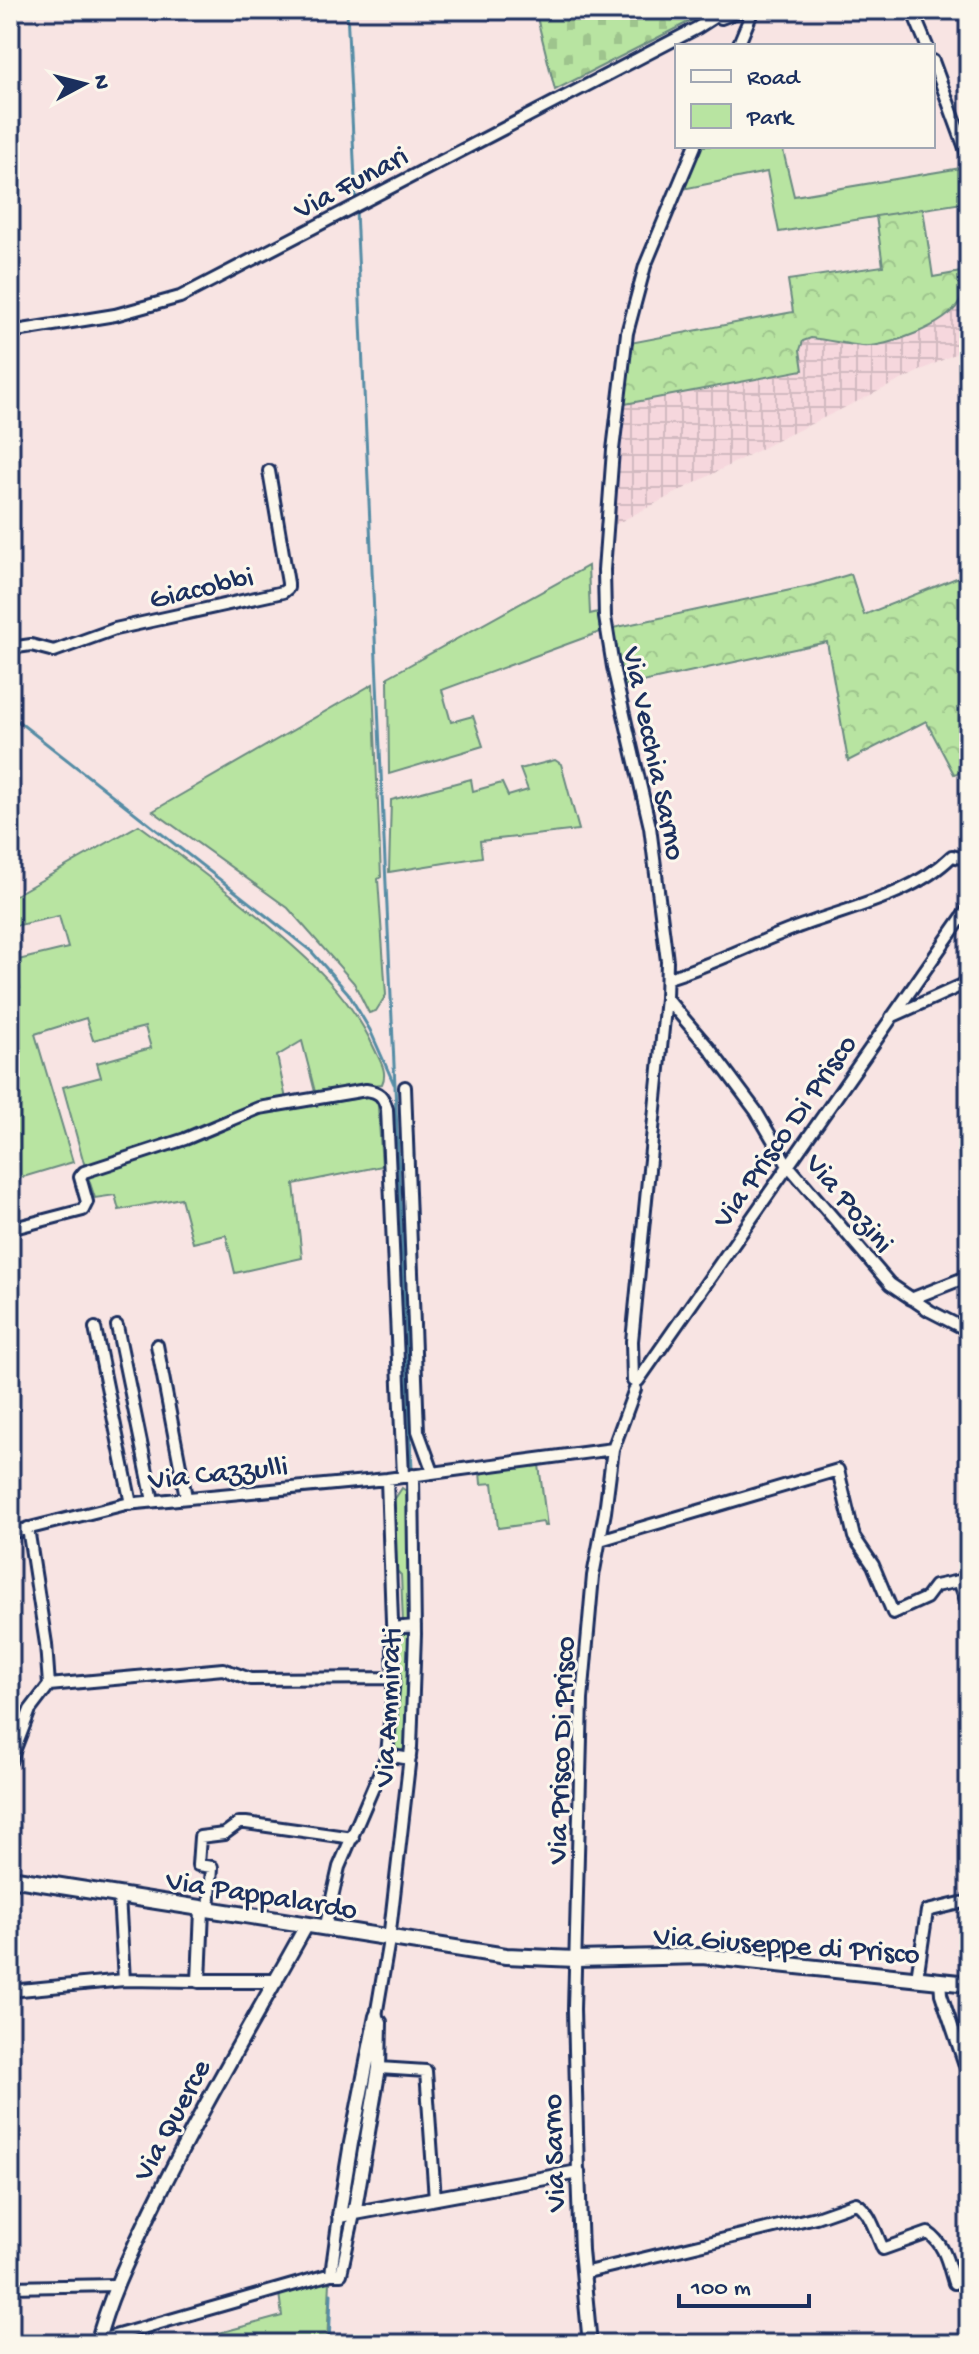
<svg xmlns="http://www.w3.org/2000/svg" width="979" height="2354" font-family="'Gochi Hand',sans-serif">
  <style>
    .industrial { fill: url(#industrial-grid) }
    .green { fill: #b8e4a1; stroke: #6a8a80; stroke-width: 2 }
    .forest { fill: url(#forest-crowns); stroke: #6a8a80; stroke-width: 2 }
    .cemetery { fill: url(#cemetery-stones); stroke: #6a8a80; stroke-width: 2 }
    .lines { fill: none; stroke-linecap: round; stroke-linejoin: round }
    .stream { stroke: #548ca5; stroke-width: 3 }
    .minor-casing { stroke: #1b2f5e; stroke-width: 16 }
    .tertiary-casing { stroke: #1b2f5e; stroke-width: 18 }
    .secondary-casing { stroke: #1b2f5e; stroke-width: 20 }
    .minor { stroke: #fbf7ec; stroke-width: 10 }
    .tertiary { stroke: #fbf7ec; stroke-width: 12 }
    .secondary { stroke: #fbf7ec; stroke-width: 14 }
    .labels { text-anchor: middle; stroke-width: 6; stroke-linejoin: round; paint-order: stroke }
    .street-label { font-size: 30px; fill: #1b2f5e; stroke: #fbf7ec }
  </style>
  <defs>
    <pattern id="industrial-grid" width="8" height="8" patternUnits="userSpaceOnUse" patternTransform="scale(2)"><rect width="8" height="8" fill="#f6d7dd"/><path d="M0 4h8M4 0v8" fill="none" stroke="#d2b9c0"/></pattern>
    <pattern id="forest-crowns" width="20" height="18" patternUnits="userSpaceOnUse" patternTransform="scale(2)"><rect width="20" height="18" fill="#b8e4a1"/><path d="M2 6a3 3 0 1 1 6 0M12 15a3 3 0 1 1 6 0" fill="none" stroke="#9ec48d"/></pattern>
    <pattern id="cemetery-stones" width="16" height="16" patternUnits="userSpaceOnUse" patternTransform="scale(2)"><rect width="16" height="16" fill="#b8e4a1"/><path d="M2 7V4a2 2 0 0 1 4 0v3zM10 15v-3a2 2 0 0 1 4 0v3z" fill="#9ec48d"/></pattern>
  </defs>
  <rect width="100%" height="100%" fill="#f8e4e3"/>
  <filter id="ink" filterUnits="userSpaceOnUse"><feTurbulence type="fractalNoise" baseFrequency=".0125" numOctaves="2"/><feDisplacementMap in="SourceGraphic" scale="16" xChannelSelector="R" yChannelSelector="G"/><feConvolveMatrix kernelMatrix="1 2 1 2 8 2 1 2 1" color-interpolation-filters="sRGB"/></filter>
  <g filter="url(#ink)">
    <!-- industrial -->
    <path class="industrial" d="M969 271V347L774 442 614 525 625 404 803 370 800 350 803 341 811 338 830 340 963 289 961 272Z"/>
    <!-- green -->
    <path class="green" d="M701 146H782L794 196 967 167 969 202 779 232 767 172 683 189Z
      M588 566 590 614 598 612 600 632 442 690 451 722 473 716 483 746 389 774 388 677Z
      M373 684 381 877 378 879 386 995 376 1011 369 1013 354 983 288 908 153 811Z
      M555 760 561 764 579 830 480 841 482 857 389 872 391 800 471 779 473 791 502 783 508 796 528 790 520 769Z
      M139 825C180 855 221 886 260 918 307 957 350 994 375 1050 380 1061 388 1072 382 1084L315 1092 302 1041 277 1056 286 1099 85 1167 63 1087 101 1077 97 1063 151 1048 145 1027 93 1040 86 1018 35 1034 73 1162 10 1181V991L20 988 14 961 68 948 59 916 10 927V898Z
      M373 1096 377 1099 378 1107 382 1166 294 1184 302 1258 235 1273 226 1235 193 1243 181 1198 119 1210 115 1195 95 1198 87 1174 265 1113Z
      M539 1465 547 1526H544L543 1522 498 1528 493 1483 481 1484 480 1472Z
      M402 1488 409 1493 412 1623H403L401 1575 395 1569 394 1500Z
      M412 1632 409 1719 405 1753 392 1750 397 1698 398 1633Z
      M330 2282 327 2344H209L208 2336 282 2316 279 2293Z"/>
    <!-- forest -->
    <path class="forest" d="M923 209 933 277 961 272C962 283 965 294 959 303 946 325 887 348 862 346 845 344 828 340 811 338L803 341 800 350 803 370 625 404 630 343 793 312 788 280 883 266 876 216Z
      M969 573V770L954 774 926 721 848 761 827 642 624 686 613 628 814 585 851 574 864 615Z"/>
    <!-- cemetery -->
    <path class="cemetery" d="M535 10H712L555 90Z"/>
    <g class="lines">
      <!-- stream -->
      <path class="stream" d="M347 10 356 202
        M356 210 412 1469
        M10 715 311 951 348 993 370 1030 394 1084
        M329 2344 331 2294"/>
      <defs>
        <path id="minor" d="M912 10 927 46
          M721 18 742 10
          M738 46 753 10
          M933 61 969 159
          M10 332 115 315 180 297 697 28 725 10
          M10 648 31 645 54 651 115 629 283 592 288 588V583L269 471
          M668 978C712 965 752 944 795 928 847 908 912 896 952 856L969 860
          M666 998 709 1048 756 1111 787 1164 890 1284 930 1311 969 1331
          M891 1017 969 982
          M405 1087 418 1431 433 1472
          M10 1229 83 1210 87 1202 80 1177 84 1172 185 1139 259 1108 366 1090C380 1092 383 1096 387 1109L403 1476
          M911 1299 969 1276
          M117 1326 153 1501
          M95 1328 131 1504
          M157 1345 186 1497
          M633 1381 632 1341 666 998 667 961 650 827 613 667 605 617 604 570 613 450 627 333 645 266 695 146
          M638 1381 969 907
          M10 1533 126 1504 387 1479 613 1449
          M600 1540 838 1470 854 1537 873 1565 893 1613 926 1598 935 1586 959 1581
          M969 1576 959 1581 969 1608
          M392 1628 415 1626
          M49 1685 223 1669 250 1679 394 1678
          M387 1755 410 1759
          M10 1762 30 1710 49 1685 46 1644 28 1528
          M119 1896 124 1980
          M209 1911 212 1867 198 1865 200 1837 224 1834 239 1823H246L353 1838
          M325 1929 339 1867 387 1755 394 1678 387 1479
          M917 1978 927 1911 969 1901
          M940 1980 941 1994 969 2077
          M10 1991 124 1980 199 1981
          M376 2016 389 1940 411 1747 415 1634 413 1475
          M379 2068 426 2071 435 2199
          M578 2172 574 2009 582 1699 593 1576 605 1512 613 1449 635 1389
          M583 2273 816 2217 856 2203C870 2211 876 2234 883 2249L928 2233C945 2244 948 2264 954 2283
          M331 2274 339 2216
          M10 2287 116 2285
          M97 2341 331 2274H341L354 2214"/>
        <path id="tertiary" d="M202 1910 199 1981H276
          M376 2016 351 2143 339 2216 578 2172 581 2250 590 2344
          M354 2214 379 2068 380 2022
          M97 2344C109 2296 131 2253 152 2209 199 2112 254 2020 306 1926"/>
        <path id="secondary" d="M10 1878 506 1956 576 1959 702 1956 969 1984"/>
      </defs>
      <!-- minor casing -->
      <use href="#minor" class="minor-casing"/>
      <!-- tertiary casing -->
      <use href="#tertiary" class="tertiary-casing"/>
      <!-- secondary casing -->
      <use href="#secondary" class="secondary-casing"/>
      <!-- minor -->
      <use href="#minor" class="minor"/>
      <!-- tertiary -->
      <use href="#tertiary" class="tertiary"/>
      <!-- secondary -->
      <use href="#secondary" class="secondary"/>
    </g>
  </g>
  <g class="labels">
    <!-- street labels -->
    <g class="street-label">
      <text transform="translate(350 181) rotate(-28)" y="10">Via Funari</text>
      <text transform="translate(201 586) rotate(-13)" y="10">Giacobbi</text>
      <text transform="translate(656 753) rotate(78)" y="10">Via Vecchia Sarno</text>
      <text transform="translate(783 1130) rotate(-55)" y="10">Via Prisco Di Prisco</text>
      <text transform="translate(851 1202) rotate(50)" y="10">Via Pozini</text>
      <text transform="translate(218 1471) rotate(-6)" y="10">Via Cazzulli</text>
      <text transform="translate(386 1707) rotate(-87)" y="10">Via Ammirati</text>
      <text transform="translate(559 1750) rotate(-88)" y="10">Via Prisco Di Prisco</text>
      <text transform="translate(262 1893) rotate(9)" y="10">Via Pappalardo</text>
      <text transform="translate(787 1943) rotate(4)" y="10">Via Giuseppe di Prisco</text>
      <text transform="translate(170 2119) rotate(-62)" y="10">Via Querce</text>
      <text transform="translate(552 2153) rotate(-92)" y="10">Via Sarno</text>
    </g>
  </g>
  <!-- margin -->
  <rect width="979" height="2354" fill="none" stroke="#fbf7ec" stroke-width="40"/>
  <rect x="20" y="20" width="939" height="2314" fill="none" stroke="#1b2f5e" stroke-width="3" filter="url(#ink)"/>
  <!-- legend -->
  <rect x="675" y="44" width="260" height="104" fill="#fbf7ec" stroke="#a1a7b3" stroke-width="2"/>
  <rect x="691" y="70" width="40" height="12" fill="#fbf7ec" stroke="#a1a7b3" stroke-width="2"/>
  <text x="747" y="84" font-size="24" fill="#1b2f5e">Road</text>
  <rect x="691" y="104" width="40" height="24" fill="#b8e4a1" stroke="#a1a7b3" stroke-width="2"/>
  <text x="747" y="124" font-size="24" fill="#1b2f5e">Park</text>
  <!-- north arrow -->
  <g transform="translate(84 84) rotate(83)" stroke="#fbf7ec" stroke-width="6" paint-order="stroke">
  <path d="M0-6L14 30L0 20L-14 30Z" fill="#1b2f5e"/>
  <text y="-12" font-size="22" font-weight="bold" text-anchor="middle" fill="#1b2f5e">N</text>
  </g>
  <!-- scale -->
  <path d="M679 2294v12h130v-12" fill="none" stroke="#1b2f5e" stroke-width="4"/>
  <text x="691" y="2294" font-size="24" fill="#1b2f5e" stroke="#fbf7ec" stroke-width="6" paint-order="stroke">100 m</text>
</svg>
